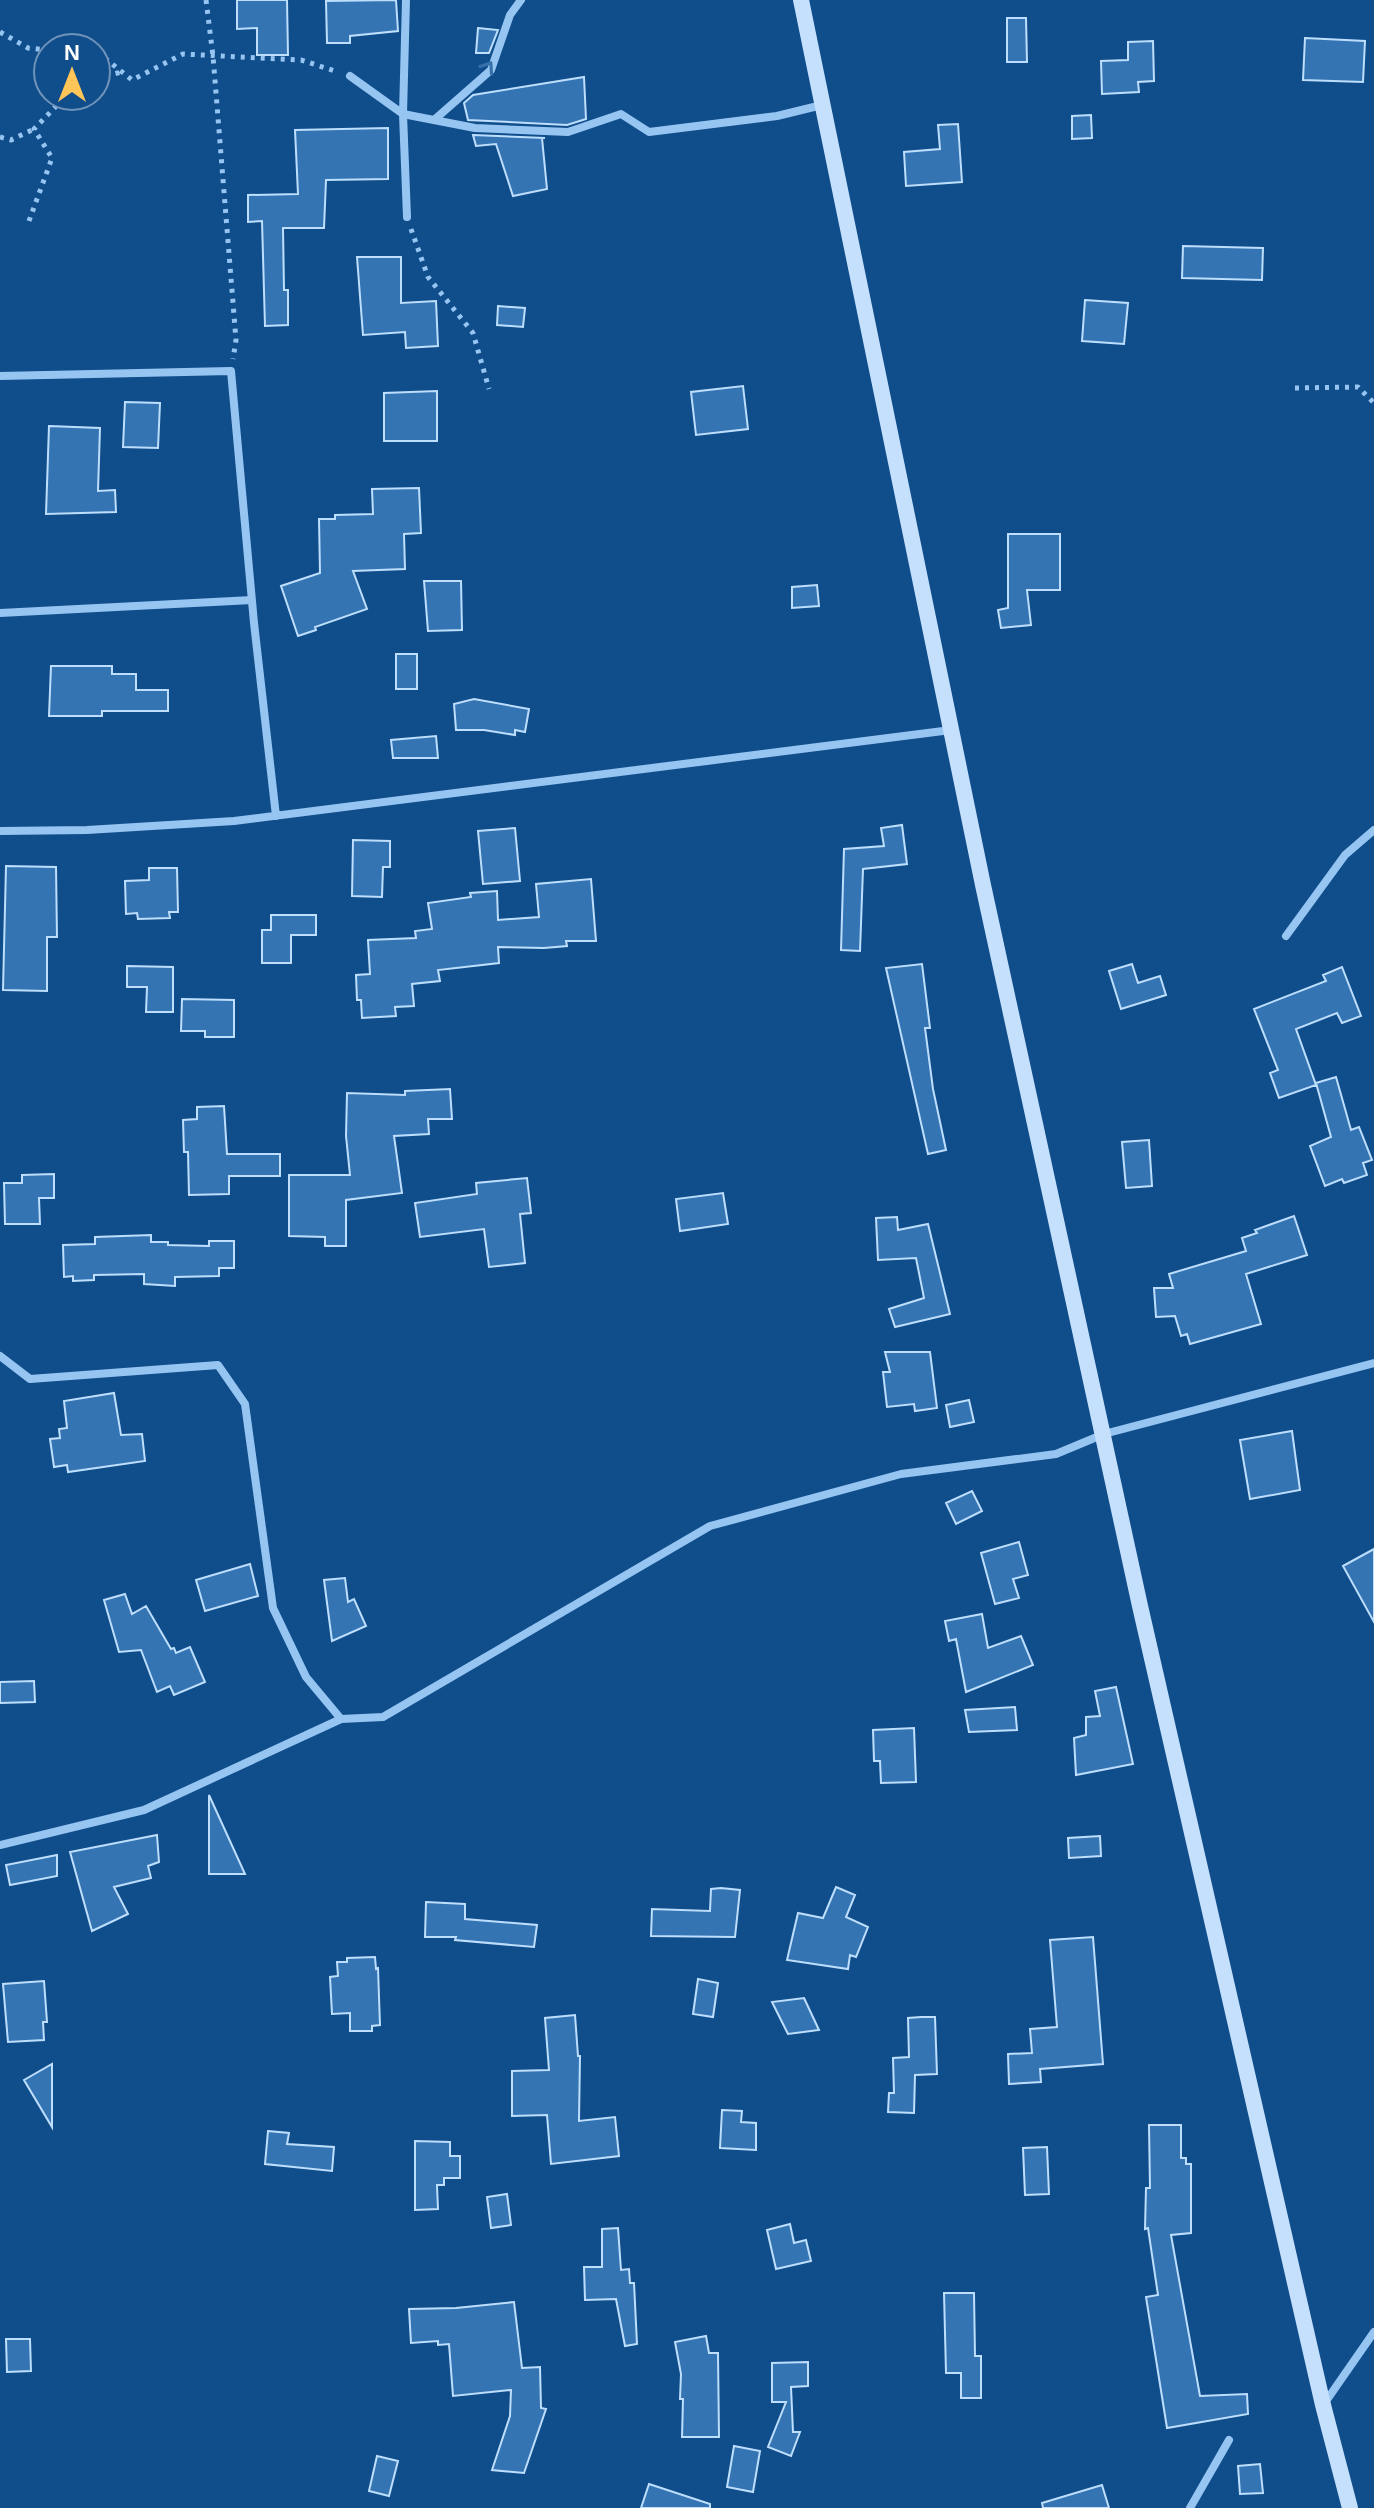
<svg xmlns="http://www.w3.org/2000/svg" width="1374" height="2508" font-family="Arial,sans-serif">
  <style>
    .building { fill: #3474b3; stroke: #bddefd; stroke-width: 2 }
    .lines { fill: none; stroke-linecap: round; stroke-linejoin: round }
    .path { stroke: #96c5f2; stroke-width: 5; stroke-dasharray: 4 6; stroke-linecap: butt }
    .minor { stroke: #96c5f2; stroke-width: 8 }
    .secondary { stroke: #c5e0fc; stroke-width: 16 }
    .oneway { stroke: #3871aa }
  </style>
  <rect width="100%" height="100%" fill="#104d8b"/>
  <!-- building -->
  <path class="building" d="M237 0H287L288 55H257V28L237 29Z
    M396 0 398 31 350 36V43H327L326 1Z
    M1007 18H1026L1027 62H1007Z
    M478 28 498 30 489 53H476Z
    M1305 38 1365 41 1363 82 1303 80Z
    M1153 41 1154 81 1138 82 1139 92 1102 94 1101 61 1128 60V42Z
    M584 77 586 119 567 125 468 120 464 103 473 95Z
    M1091 115 1092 138 1072 139V116Z
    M958 124 962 182 906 186 904 152 940 149 938 125Z
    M388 128V179L326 180 324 228H283L284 290H288V325L265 326 262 221 248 222V195L298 194 295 130Z
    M473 135 545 138H542L547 189 513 196 496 144 476 146Z
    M1183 246 1263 248 1262 280 1182 278Z
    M357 257H401V303L436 301 438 346 406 348 405 332 363 335Z
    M1085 300 1128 303 1124 344 1082 341Z
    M498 306 525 308 523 327 497 325Z
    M743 386 748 429 696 435 691 392Z
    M437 391V441H384V393Z
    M125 402 160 403 158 448 123 447Z
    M49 426 100 428 98 491 115 490 116 512 46 514Z
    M419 488 421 533 404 534 405 569 353 571 367 609 315 627 316 630 298 636 281 586 320 573 319 519H335V515L373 514 372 489Z
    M1008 534H1060V590H1027L1031 625 1001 628 998 610 1008 608Z
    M424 581H461L462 630 428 631Z
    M817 585 819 606 792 608V587Z
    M396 654H417V689H396Z
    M51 666H112V674H136V690H168V711H102V716H49Z
    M474 699 529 709 525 732 515 730V735L484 730H456L454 704Z
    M436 736 438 758H393L391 740Z
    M902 825 907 864 863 869 860 951 841 950 844 849 884 846 881 828Z
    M515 828 520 881 483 884 478 831Z
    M353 840 390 841V867H383L382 897 352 896Z
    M6 866 56 867 57 937H47V991L3 990Z
    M149 868H177L178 912H169L170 918 138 919 137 913 126 914 125 881 149 880Z
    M591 879 596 941H566L567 946 544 948 498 947 499 963 438 970 440 981 412 984 414 1006 395 1007 396 1016 362 1018 361 1000H357L356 975 370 974 368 940 416 938 415 931 432 929 428 903 471 897 470 893 497 891 498 920 539 917 536 884Z
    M271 915H316V935H291V963H262V930H271Z
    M922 964 930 1028H925L933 1089 946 1150 928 1154 886 968Z
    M1132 964 1138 983 1160 976 1166 995 1121 1009 1109 971Z
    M127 966 173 967V1012H146L147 987H127Z
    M1342 967 1361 1016 1342 1023 1337 1013 1296 1029 1316 1085 1279 1098 1270 1073 1278 1070 1254 1009 1326 981 1323 975Z
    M182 999 234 1000V1037H205V1031H181Z
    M1336 1077 1351 1130 1359 1127 1372 1160 1363 1163 1367 1175 1344 1183 1342 1179 1325 1186 1310 1146 1331 1137 1316 1083Z
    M450 1089 452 1119H428L429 1134 394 1136 402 1193 346 1200V1246H325V1237L289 1236V1175H350L346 1136 347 1093 405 1095V1091Z
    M224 1106 227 1154H280V1176H229V1194L189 1195 188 1152H184L183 1120 197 1119V1107Z
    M1149 1140 1152 1186 1126 1188 1122 1142Z
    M54 1174V1198H39L40 1224H5L4 1183H22V1175Z
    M527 1178 531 1213 520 1214 525 1263 489 1267 484 1229 420 1237 415 1203 477 1194 476 1183Z
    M723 1193 728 1224 680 1231 676 1199Z
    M1294 1216 1307 1255 1246 1274 1261 1324 1190 1344 1187 1334 1181 1336 1175 1316 1156 1317 1154 1288H1173L1169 1274 1246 1251 1242 1238 1257 1233 1255 1230Z
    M897 1217 898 1230 928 1224 950 1314 895 1327 889 1309 924 1298 916 1258 878 1260 876 1218Z
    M151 1235V1242H168V1245L209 1246V1241H234V1268H219V1276L175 1277V1286L144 1284V1274L94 1275V1280L73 1281V1276L64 1277 63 1245 95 1244V1237Z
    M885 1352H930L937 1408 915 1411 914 1404 887 1407 883 1372H890Z
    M114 1393 121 1435 142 1434 145 1461 68 1472 67 1465 54 1467 50 1439 60 1438 59 1429 67 1428 64 1401Z
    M969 1400 974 1422 950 1427 946 1405Z
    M1292 1431 1300 1490 1250 1499 1240 1440Z
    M972 1491 982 1511 956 1524 946 1503Z
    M1019 1542 1028 1575 1013 1579 1019 1598 995 1604 981 1553Z
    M1374 1549V1622L1343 1566Z
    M250 1564 258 1596 205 1611 196 1580Z
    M345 1578 348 1602 354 1599 366 1626 332 1641 324 1580Z
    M125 1594 132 1614 146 1606 171 1649 174 1648 176 1653 190 1647 205 1682 174 1695 170 1686 157 1692 141 1650 119 1652 104 1600Z
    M982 1614 988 1648 1021 1636 1033 1665 966 1692 956 1639 949 1641 945 1621Z
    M34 1681 35 1702 0 1703V1682Z
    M1116 1687 1133 1764 1076 1775 1074 1738 1086 1735V1717L1100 1716 1095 1691Z
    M1015 1707 1017 1730 969 1732 965 1710Z
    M914 1728 916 1782 881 1783 880 1761H874L873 1730Z
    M209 1795 245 1874H209Z
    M157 1835 159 1862 148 1866 151 1878 114 1887 128 1914 92 1931 70 1852Z
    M1100 1836 1101 1856 1069 1858 1068 1838Z
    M57 1855V1876L10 1885 6 1865Z
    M836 1887 855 1895 846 1917 868 1927 856 1957 850 1955 848 1969 787 1960 798 1913 823 1918Z
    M721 1888 740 1890 735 1937 651 1936 652 1909 710 1911 711 1889Z
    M426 1902 465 1904V1919L537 1925 534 1947 455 1940 456 1937H425Z
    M1093 1937 1103 2064 1040 2069 1041 2082 1009 2084 1008 2054 1032 2053 1030 2029 1057 2027 1050 1940Z
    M375 1957 376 1969 378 1968 380 2025 372 2026V2031H350V2013L332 2014 330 1977 338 1976 337 1962H347V1958Z
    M698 1979 718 1983 713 2017 693 2014Z
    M44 1981 47 2022H43L44 2040 8 2042 3 1984Z
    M804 1998 819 2030 788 2034 772 2002Z
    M575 2015 578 2056H580L579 2121 615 2117 619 2156 551 2164 547 2115 512 2116V2071L549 2070 545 2018Z
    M921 2017H935L937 2074 915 2075 914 2113 888 2112 889 2093H894L893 2058 909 2057 908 2018Z
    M52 2064V2127L24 2080Z
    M722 2110 742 2111 741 2122 756 2123V2150L720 2148Z
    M1149 2125H1181V2158H1186V2164H1191V2233L1171 2235 1200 2396 1247 2394 1248 2414 1167 2428 1146 2297 1158 2295 1148 2228 1145 2229 1146 2188H1150Z
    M268 2131 289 2133 287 2144 334 2147 332 2171 265 2164Z
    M415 2141 450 2142V2156H460V2178H444V2185H437L438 2209 415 2210Z
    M1047 2147 1049 2194 1025 2195 1023 2148Z
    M507 2194 511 2225 491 2228 487 2197Z
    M790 2224 794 2243 806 2240 811 2261 776 2269 767 2230Z
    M618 2228 621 2270 629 2269 630 2283H634L637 2344 625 2346 616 2299 585 2300 584 2267H602V2229Z
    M944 2293H974L975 2356H981V2398H961V2373H946Z
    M514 2302 522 2368 540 2367 541 2408 546 2409 524 2473 492 2470 510 2416 511 2390 453 2396 449 2344 438 2345V2341L411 2343 409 2309 456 2308Z
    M706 2336 709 2353H718L719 2437H682L683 2399H680L681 2374 675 2342Z
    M6 2339H30L31 2371 7 2372Z
    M808 2362V2386L791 2387 793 2432H800L791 2456 768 2447 786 2402H772V2363Z
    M734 2446 760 2451 753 2492 727 2487Z
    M377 2456 398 2461 389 2496 369 2491Z
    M1260 2464 1263 2493 1240 2494 1238 2466Z
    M649 2484 710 2504V2508H641Z
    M1102 2485 1109 2508H1043L1042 2503Z"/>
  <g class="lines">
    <!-- path -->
    <path class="path" d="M206 0 213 56 236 340 233 359
      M0 32 28 48 48 50
      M96 54 101 55 132 80 183 54 301 60 338 72
      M96 78 122 72
      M0 137 11 140 34 129
      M29 221 52 158 34 129 66 96
      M411 229 428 277 473 333 489 389
      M1295 388 1358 387 1374 403"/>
    <!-- minor -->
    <path class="minor" d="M406 0 403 114 475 128 568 132 621 114 649 132 777 116 822 105
      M350 76 403 114 407 217
      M434 120 491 70 510 15 521 0
      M0 376 231 371 254 623 276 816
      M0 613 252 600
      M0 831 87 830 234 821 951 730
      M1286 936 1345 855 1374 830
      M0 1356 30 1379 218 1365 245 1404 273 1608 306 1677 341 1719
      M0 1845 144 1810 341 1719 383 1717 710 1526 901 1474 1056 1454 1104 1434 1374 1363
      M1324 2404 1374 2332
      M1190 2508 1229 2440"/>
    <!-- secondary -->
    <path class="secondary" d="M801 0 983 885 1140 1606 1323 2405 1350 2508"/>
  </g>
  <!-- one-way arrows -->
  <defs><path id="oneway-chevron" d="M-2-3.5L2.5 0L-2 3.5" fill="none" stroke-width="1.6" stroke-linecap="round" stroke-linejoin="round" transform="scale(2)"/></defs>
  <use class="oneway" href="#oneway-chevron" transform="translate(488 67) rotate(-56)"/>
  <!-- north arrow -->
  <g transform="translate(72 72)"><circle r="38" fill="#104d8b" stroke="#7094b9" stroke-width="2"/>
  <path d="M0-6L14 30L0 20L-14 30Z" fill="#ffc557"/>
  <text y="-12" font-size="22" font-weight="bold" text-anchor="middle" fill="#ffffff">N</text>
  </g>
</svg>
